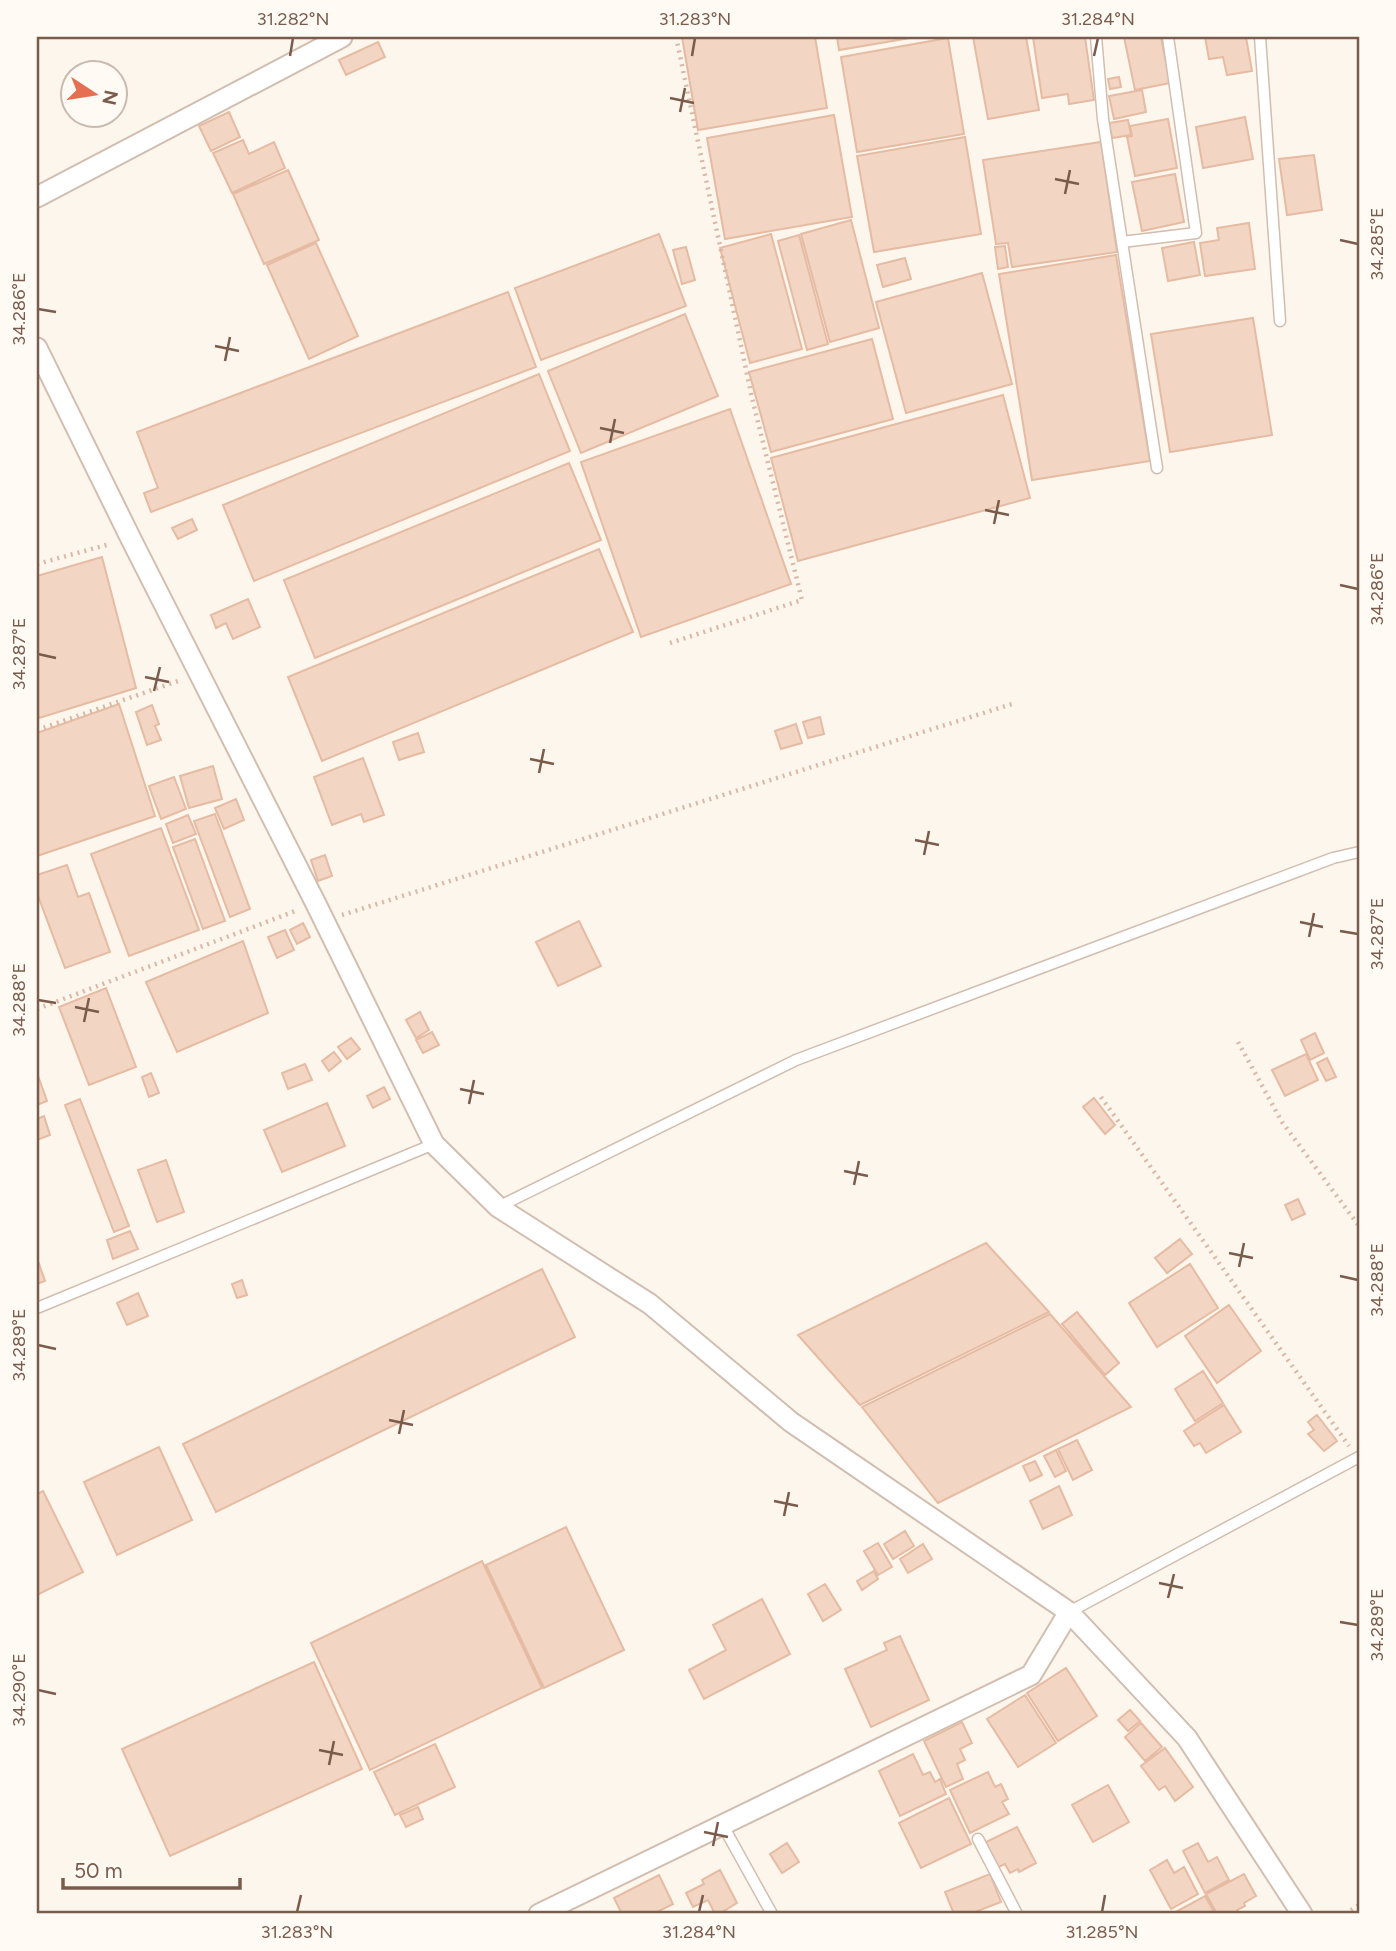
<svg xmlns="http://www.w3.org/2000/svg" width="1396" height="1951" font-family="Figtree,sans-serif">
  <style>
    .building { fill: #f3d5c3; stroke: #e6bba3; stroke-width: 2 }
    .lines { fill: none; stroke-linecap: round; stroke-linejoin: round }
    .service-casing { stroke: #d1beb0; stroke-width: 13 }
    .minor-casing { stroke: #d1beb0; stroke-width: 23 }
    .path { stroke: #d9b8a5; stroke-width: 4.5; stroke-dasharray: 2 5; stroke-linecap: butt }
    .service { stroke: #fff; stroke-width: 10 }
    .minor { stroke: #fff; stroke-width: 19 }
    .ticks { fill: none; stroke: #7a5c4d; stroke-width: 2.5 }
    .neatline { fill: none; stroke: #7a5c4d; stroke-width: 2.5 }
    .ticks-label { font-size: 18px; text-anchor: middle; fill: #7a5c4d }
  </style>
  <rect width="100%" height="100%" fill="#fdf6ec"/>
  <!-- building -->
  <path class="building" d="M682 37H815L827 108 698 130Z
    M837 37H916L839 50Z
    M973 37H1026L1039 110 988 119Z
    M1033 37H1085L1094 100 1069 104 1068 94 1042 98Z
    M1124 37H1161L1170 83 1135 90Z
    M1205 37H1246L1252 71 1227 75 1223 57 1209 59Z
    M948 38 964 134 857 152 841 57Z
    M378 42 385 57 346 75 339 60Z
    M1119 77 1121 87 1110 89 1108 79Z
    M1142 90 1146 112 1114 119 1109 96Z
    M229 112 240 137 211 151 199 126Z
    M834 115 852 217 725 239 707 138Z
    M1245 117 1253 159 1203 168 1196 127Z
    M1168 119 1177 168 1135 176 1127 137 1132 136 1130 126Z
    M1128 120 1131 135 1112 138 1109 123Z
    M965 137 981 234 874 252 857 156Z
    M243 140 249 154 274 142 285 168 232 193 213 153Z
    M1101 142 1117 252 1012 267 1008 243 996 244 983 160Z
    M1314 155 1322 210 1287 215 1279 159Z
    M288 170 319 240 264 264 233 194Z
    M1175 174 1184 222 1142 231 1132 182Z
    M851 220 879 328 830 342 801 234Z
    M1249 223 1255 269 1205 276 1200 243 1219 240 1217 228Z
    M659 234 686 306 541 360 515 288Z
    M771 234 802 349 750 363 720 248Z
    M799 235 828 344 807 350 778 241Z
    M1194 242 1200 275 1168 281 1162 248Z
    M316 243 358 336 309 359 267 265Z
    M1005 246 1008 267 998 269 995 247Z
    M686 247 695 280 682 284 673 250Z
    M1116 255 1150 461 1032 480 999 274Z
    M905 258 911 279 883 287 877 265Z
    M982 273 1012 384 906 413 876 302Z
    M508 292 536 367 151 512 144 493 158 488 137 432Z
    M685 314 718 396 581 453 548 371Z
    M1253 318 1272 435 1170 452 1151 334Z
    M872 339 893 419 771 452 749 372Z
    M539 374 570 451 254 581 223 505Z
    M1003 395 1030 498 798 561 771 458Z
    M730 409 791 584 641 637 581 462Z
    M569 463 601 540 315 658 284 580Z
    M192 519 197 530 178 539 172 528Z
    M599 549 633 632 322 761 288 677Z
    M102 557 136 688 39 718 37 707V576Z
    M248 599 260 627 233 639 226 623 216 628 211 615Z
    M119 704 155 816 37 856V733Z
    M152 705 159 724 155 726 161 740 147 745 136 712Z
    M820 717 824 734 808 738 803 722Z
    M796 724 802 743 781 749 775 731Z
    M418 733 424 752 399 760 393 742Z
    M363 758 384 815 364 822 361 814 332 825 314 777Z
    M213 766 222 799 189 808 180 776Z
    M174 777 186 809 161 819 149 786Z
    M236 799 244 820 224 829 215 808Z
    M215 814 250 909 230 917 194 821Z
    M188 815 196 834 173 843 166 824Z
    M161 828 199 930 129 956 91 854Z
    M195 839 225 921 203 929 173 847Z
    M325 855 332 876 318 881 311 860Z
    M67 865 78 897 89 893 110 952 65 968 37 893V875Z
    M579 921 601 966 558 986 536 942Z
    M303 923 310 937 297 944 290 930Z
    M285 930 294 950 277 958 268 937Z
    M243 941 268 1013 177 1052 146 982Z
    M106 988 136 1067 89 1085 59 1007Z
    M420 1012 429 1030 416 1038 406 1020Z
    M432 1032 439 1045 423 1053 416 1040Z
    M1315 1033 1324 1053 1310 1060 1301 1040Z
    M351 1038 360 1049 347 1059 338 1047Z
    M334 1052 341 1061 329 1071 322 1061Z
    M1306 1054 1318 1080 1285 1096 1272 1070Z
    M1327 1058 1336 1077 1326 1081 1317 1063Z
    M305 1064 312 1080 288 1089 282 1073Z
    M37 1073 47 1101 37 1105Z
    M151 1073 159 1093 149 1097 142 1077Z
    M384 1087 390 1099 373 1108 367 1096Z
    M1094 1098 1115 1125 1105 1134 1083 1107Z
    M80 1099 129 1226 114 1232 65 1105Z
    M327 1103 345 1146 282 1172 264 1130Z
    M44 1116 50 1135 37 1140V1119Z
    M166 1160 184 1212 157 1222 138 1170Z
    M1298 1199 1305 1214 1292 1220 1285 1205Z
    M130 1231 138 1249 113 1259 107 1240Z
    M1180 1239 1192 1254 1167 1273 1155 1258Z
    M986 1243 1049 1312 860 1405 798 1335Z
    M37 1258 45 1281 37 1284Z
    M1190 1264 1218 1308 1157 1347 1129 1303Z
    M542 1269 575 1337 216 1512 183 1444Z
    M242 1280 247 1295 237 1298 232 1284Z
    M138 1293 148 1316 127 1325 117 1303Z
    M1229 1305 1261 1351 1217 1383 1185 1336Z
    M1077 1312 1119 1363 1105 1375 1062 1324Z
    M1050 1314 1131 1407 938 1503 862 1407Z
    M1203 1371 1223 1403 1195 1421 1175 1389Z
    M1224 1405 1241 1432 1206 1453 1200 1443 1194 1446 1184 1431Z
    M1317 1415 1337 1441 1324 1451 1308 1434 1314 1430 1308 1422Z
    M1077 1440 1092 1470 1073 1480 1058 1449Z
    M159 1447 192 1520 117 1555 84 1482Z
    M1056 1450 1066 1471 1055 1477 1044 1456Z
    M1035 1461 1042 1475 1030 1481 1023 1466Z
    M1059 1486 1072 1515 1043 1529 1030 1501Z
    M43 1491 83 1572 37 1595V1494Z
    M566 1527 624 1650 544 1688 486 1565Z
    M905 1531 914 1546 893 1559 884 1544Z
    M878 1543 892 1567 878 1575 864 1551Z
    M923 1544 932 1559 908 1573 900 1559Z
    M482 1561 542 1688 370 1770 311 1643Z
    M874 1571 878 1579 862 1590 857 1581Z
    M825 1584 841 1610 823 1621 808 1594Z
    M762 1599 790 1654 704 1699 689 1670 726 1650 713 1625Z
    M900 1636 929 1700 871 1727 845 1669 887 1650 884 1643Z
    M314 1662 362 1769 170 1856 122 1749Z
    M1066 1668 1097 1716 1058 1741 1027 1693Z
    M1025 1695 1056 1743 1018 1767 987 1719Z
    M1130 1710 1140 1721 1128 1731 1118 1720Z
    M962 1722 972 1743 960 1749 965 1760 957 1764 963 1779 946 1787 924 1741Z
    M1141 1723 1162 1747 1145 1761 1125 1737Z
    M435 1744 455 1787 395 1815 374 1772Z
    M1165 1748 1193 1787 1175 1801 1165 1786 1159 1790 1141 1766Z
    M913 1754 923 1775 930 1772 935 1782 940 1779 946 1794 900 1816 879 1771Z
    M988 1772 995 1787 1001 1784 1008 1799 1002 1802 1009 1814 970 1833 950 1790Z
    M1108 1785 1129 1822 1093 1842 1072 1805Z
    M949 1798 971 1844 921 1868 899 1823Z
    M418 1807 423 1819 406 1827 400 1815Z
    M1017 1827 1036 1863 1019 1872 1018 1869 1010 1873 1005 1864 996 1868 984 1843Z
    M787 1843 799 1862 782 1873 770 1854Z
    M1198 1843 1208 1862 1217 1857 1229 1880 1205 1893 1183 1851Z
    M1167 1860 1174 1873 1184 1867 1198 1894 1171 1909 1150 1870Z
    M720 1870 737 1903 719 1914H715L708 1900 693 1907 686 1893 704 1884 702 1880Z
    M990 1874 1001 1902 970 1914H954L945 1892Z
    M1244 1874 1256 1896 1244 1903 1245 1906 1237 1910 1240 1914H1217L1206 1894Z
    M659 1875 673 1904 653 1914H622L614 1898Z
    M1205 1896 1215 1914H1172Z"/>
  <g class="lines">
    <defs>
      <path id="service" d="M1096 37 1103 119 1157 468
        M1260 37 1280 321
        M1122 242 1196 233 1168 37
        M498 1207 796 1060 1333 858 1359 852
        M37 1308 434 1144
        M1069 1612 1359 1457
        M722 1824 772 1914
        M978 1839 1017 1914"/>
      <path id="minor" d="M37 197 342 37
        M37 348 131 539 316 904 434 1144 498 1207 650 1304 791 1422 1069 1612 1187 1738 1302 1914
        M539 1914 1031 1675 1069 1612"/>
    </defs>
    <!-- service casing -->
    <use href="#service" class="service-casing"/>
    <!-- minor casing -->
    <use href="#minor" class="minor-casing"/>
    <!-- path -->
    <path class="path" d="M37 564 110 544
      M670 643 802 600 752 398 676 37
      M37 730 181 680
      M342 915 1012 704
      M37 1009 298 910
      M1238 1042 1282 1122 1359 1226
      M1101 1097 1349 1446
      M1345 1914 1359 1905"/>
    <!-- service -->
    <use href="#service" class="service"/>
    <!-- minor -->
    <use href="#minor" class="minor"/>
  </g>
  <!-- ticks -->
  <path class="ticks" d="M290 56 293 38M692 56 695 38M1094 56 1098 38M670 98 694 103M680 112 685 88M1055 179 1079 184M1065 194 1070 170M1340 240 1358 244M38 309 56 312M215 346 239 351M225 361 230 337M600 428 624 433M610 443 615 419M985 510 1009 515M994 524 999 500M1340 585 1358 589M38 654 56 658M145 677 169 682M154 691 160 667M530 759 554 764M539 773 544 749M915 840 939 845M924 855 929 831M1300 922 1323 927M1340 931 1358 934M1309 937 1314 913M38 1000 56 1003M75 1007 99 1012M84 1022 89 998M460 1089 484 1094M469 1104 474 1080M844 1171 868 1176M854 1185 859 1161M1229 1253 1253 1258M1239 1267 1244 1243M1340 1276 1358 1280M38 1345 56 1349M389 1420 413 1425M399 1434 404 1410M774 1501 798 1506M784 1516 789 1492M1159 1583 1183 1588M1168 1598 1174 1574M1340 1622 1358 1625M38 1690 56 1694M319 1750 343 1755M329 1765 334 1741M704 1832 728 1837M713 1846 718 1822M297 1912 301 1895M699 1912 703 1895M1102 1912 1105 1895"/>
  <!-- border -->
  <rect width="1396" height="1951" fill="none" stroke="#fffaf3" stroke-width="77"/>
  <!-- north arrow -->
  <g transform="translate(94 94) rotate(102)"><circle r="33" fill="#fffaf3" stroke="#cabbb1" stroke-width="2"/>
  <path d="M0-5L12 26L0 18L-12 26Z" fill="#e76f51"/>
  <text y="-10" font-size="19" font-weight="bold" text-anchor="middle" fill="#7a5c4d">N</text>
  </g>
  <!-- scale -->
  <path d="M63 1878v10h177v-10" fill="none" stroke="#7a5c4d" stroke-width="3.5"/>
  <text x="74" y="1878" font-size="21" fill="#7a5c4d" stroke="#fffaf3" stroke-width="5" paint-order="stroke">50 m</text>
  <rect x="38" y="38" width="1320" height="1874" class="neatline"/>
  <g class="ticks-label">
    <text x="293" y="25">31.282°N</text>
    <text x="695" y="25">31.283°N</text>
    <text x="1098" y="25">31.284°N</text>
    <text transform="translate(1377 244) rotate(-90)" y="6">34.285°E</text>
    <text transform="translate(19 309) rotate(-90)" y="6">34.286°E</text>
    <text transform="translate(1377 589) rotate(-90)" y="6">34.286°E</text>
    <text transform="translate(19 654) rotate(-90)" y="6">34.287°E</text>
    <text transform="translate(1377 934) rotate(-90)" y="6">34.287°E</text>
    <text transform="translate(19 1000) rotate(-90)" y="6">34.288°E</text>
    <text transform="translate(1377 1280) rotate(-90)" y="6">34.288°E</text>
    <text transform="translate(19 1345) rotate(-90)" y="6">34.289°E</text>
    <text transform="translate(1377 1625) rotate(-90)" y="6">34.289°E</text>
    <text transform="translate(19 1690) rotate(-90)" y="6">34.290°E</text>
    <text x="297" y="1938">31.283°N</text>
    <text x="699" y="1938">31.284°N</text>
    <text x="1102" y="1938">31.285°N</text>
  </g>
</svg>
